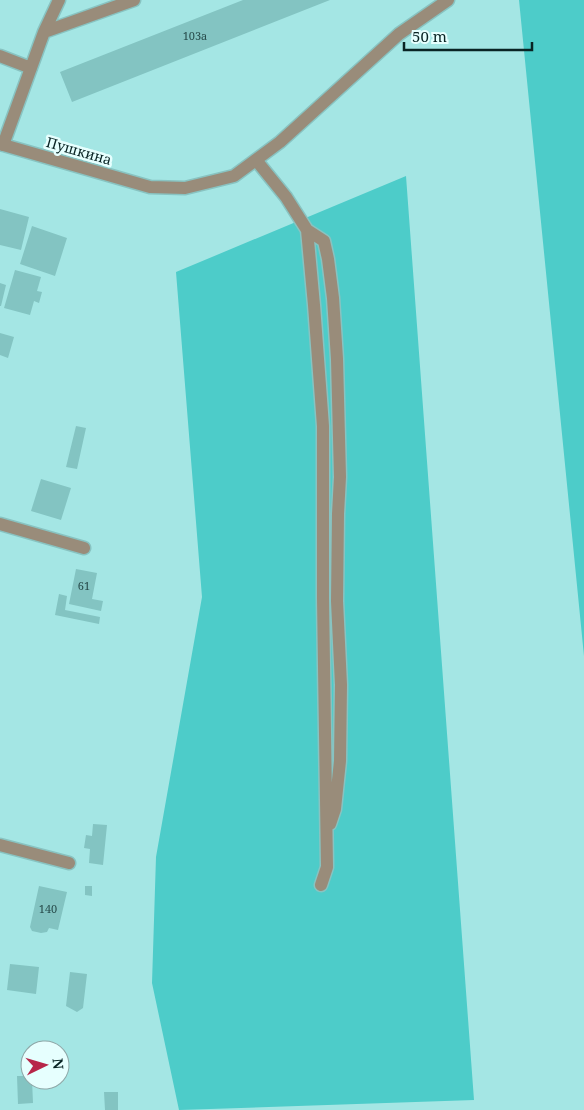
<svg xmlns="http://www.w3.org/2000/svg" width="584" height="1110" font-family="'Noto Serif',serif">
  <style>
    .green { fill: #4dccc9 }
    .building { fill: #83c4c2 }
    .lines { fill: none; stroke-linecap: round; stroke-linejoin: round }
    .minor-casing { stroke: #88c3c1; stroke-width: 15 }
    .minor { stroke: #998c7a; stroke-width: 12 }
    .labels { text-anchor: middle; stroke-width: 5; stroke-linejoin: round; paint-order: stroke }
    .number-label { font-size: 11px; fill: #284c4c }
    .street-label { font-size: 14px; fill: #092424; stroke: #e6fffe }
  </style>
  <rect width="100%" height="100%" fill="#a4e6e4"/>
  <!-- green -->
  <path class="green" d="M519 0H584V656Z
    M406 176 474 1100 179 1110 152 983 156 857 202 597 176 272Z"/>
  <!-- building -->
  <path class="building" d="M243 0H330L72 102 60 72Z
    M0 209 29 217 21 250 0 245Z
    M32 226 67 238 55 276 20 264Z
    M15 270 41 277 37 291 42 292 39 303 34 301 30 315 4 308Z
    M0 283 6 285 1 306H0Z
    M0 333 14 337 8 358 0 355Z
    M76 426 86 428 77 469 66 467Z
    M41 479 71 488 61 520 31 511Z
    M76 569 97 573 92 599 103 601 101 611 69 604Z
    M59 594 67 596 65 610 100 617 99 624 55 615Z
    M93 824 107 825 103 865 89 863 90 849 84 848 86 835 92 836Z
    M39 886 67 892 58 930 49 928 47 932 41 933 32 931 30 927Z
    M85 886H92V896L85 895Z
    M10 964 39 967 36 994 7 990Z
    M70 972 87 974 83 1008 77 1012 66 1006Z
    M17 1076H30V1080H32L33 1103 18 1104Z
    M104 1092H118V1110H105Z"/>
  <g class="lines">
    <defs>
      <path id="minor" d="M44 32 134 0
        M0 56 31 68
        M0 144 150 187 185 188 234 176 280 142 399 34 448 0
        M3 145 44 32 59 0
        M256 160 286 197 307 230 314 305 323 426V598L327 867 321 885
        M307 230 324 241 328 259 333 298 337 359 340 477 338 514 337 601 341 685 340 761 335 809 330 824
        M0 524 84 548
        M0 845 69 863"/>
    </defs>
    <!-- minor casing -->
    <use href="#minor" class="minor-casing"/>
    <!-- minor -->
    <use href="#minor" class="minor"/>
  </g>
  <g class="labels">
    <!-- number labels -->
    <g class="number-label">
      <text x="195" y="40">103а</text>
      <text x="84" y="590">61</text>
      <text x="48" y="913">140</text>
    </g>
    <!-- street labels -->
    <g class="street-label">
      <text transform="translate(79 151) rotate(16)" y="5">Пушкина</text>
    </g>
  </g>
  <!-- north arrow -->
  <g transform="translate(45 1065) rotate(85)"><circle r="24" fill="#e6fffe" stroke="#8ea7a7"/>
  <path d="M0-4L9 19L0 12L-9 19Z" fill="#b72649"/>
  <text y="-8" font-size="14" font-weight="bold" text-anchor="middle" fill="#092424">N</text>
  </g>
  <!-- scale -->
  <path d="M404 42v8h128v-8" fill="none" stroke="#092424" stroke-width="2.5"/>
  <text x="412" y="42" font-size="15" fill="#092424" stroke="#e6fffe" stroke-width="4" paint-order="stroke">50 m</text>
</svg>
